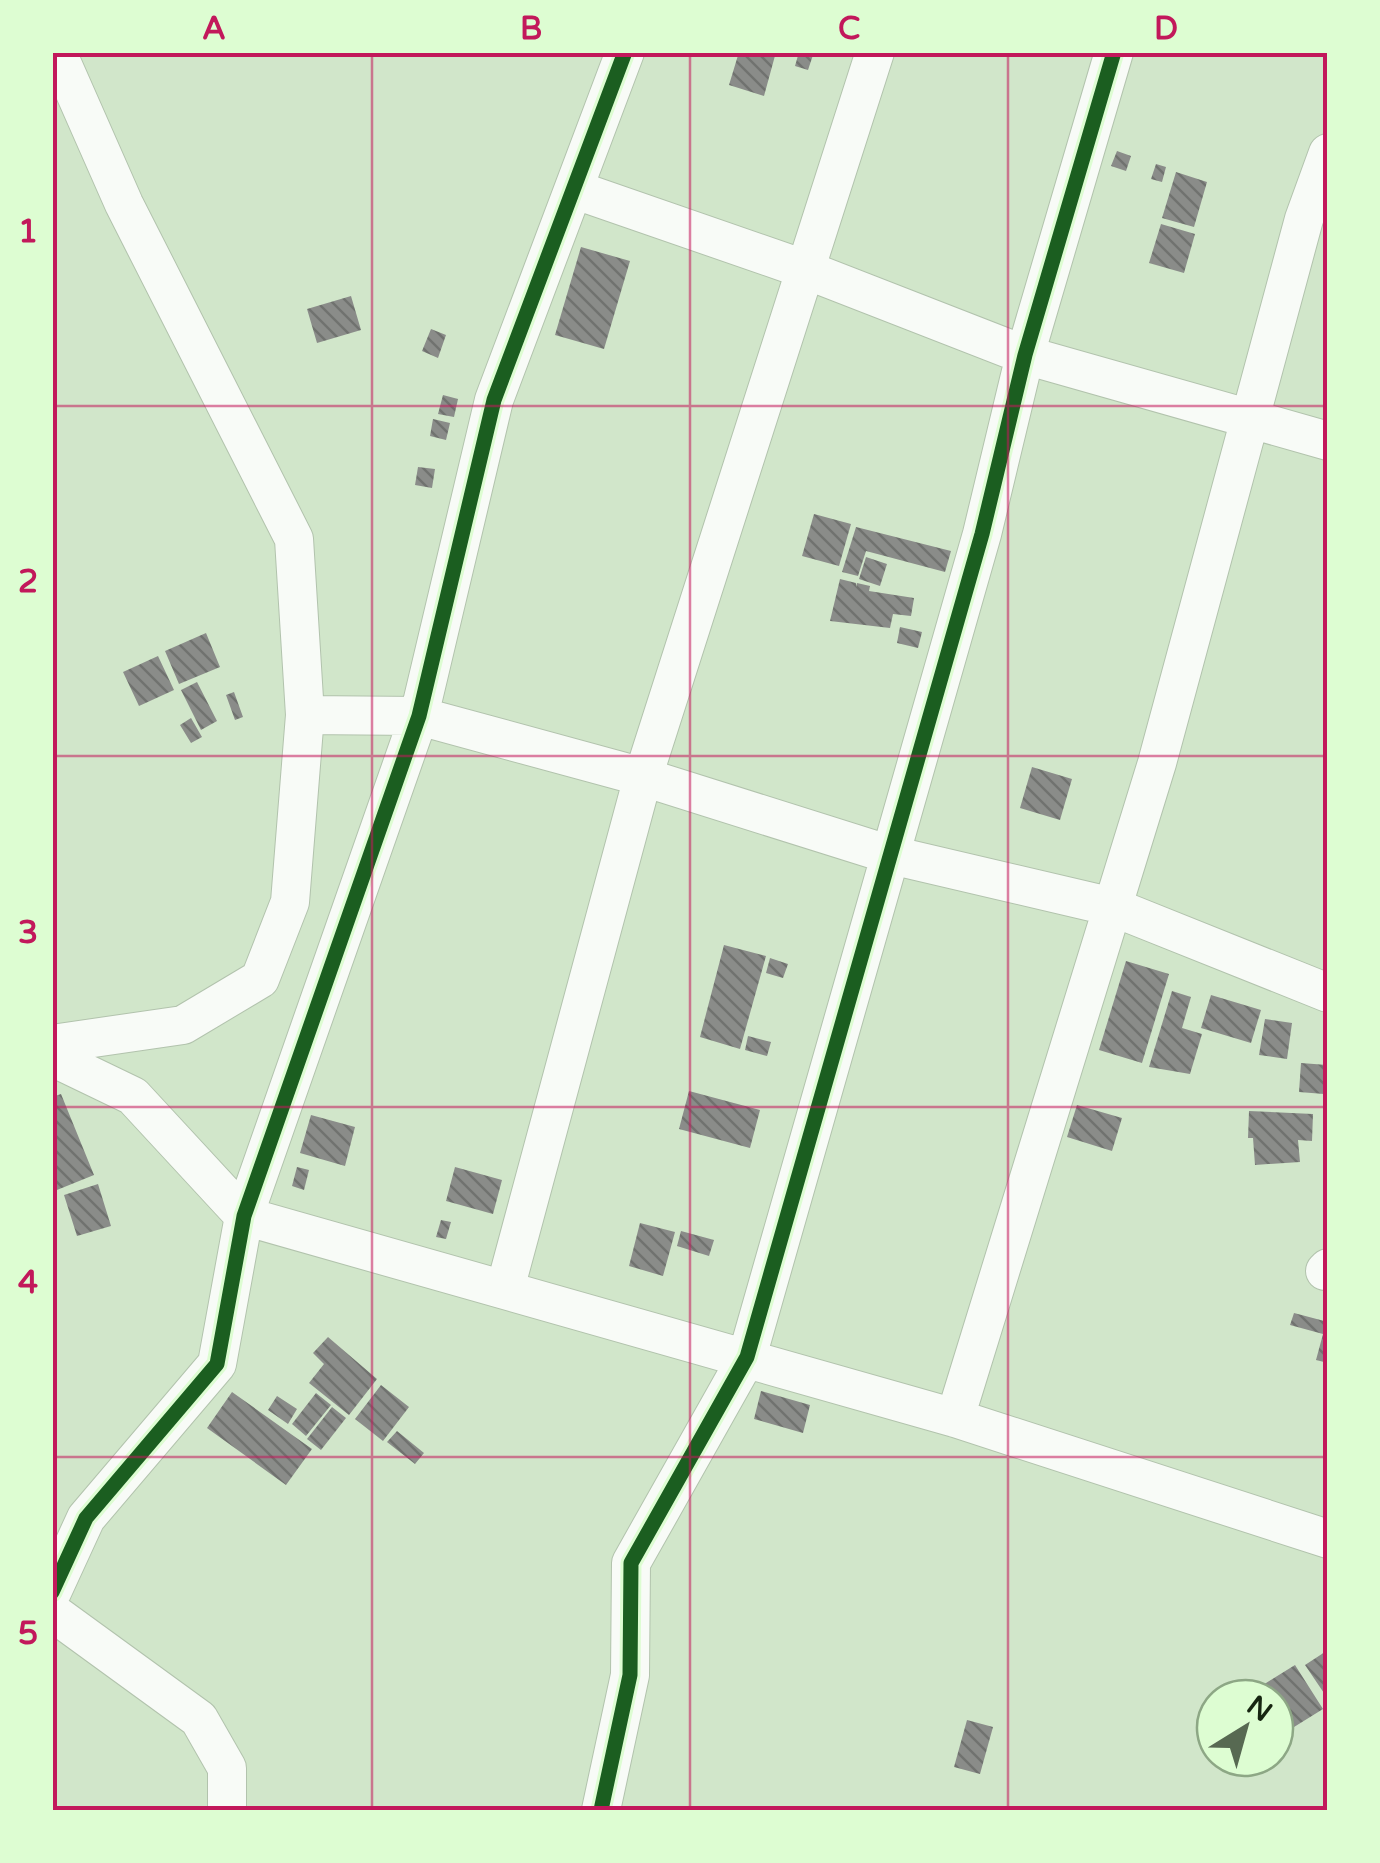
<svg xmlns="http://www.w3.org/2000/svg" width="1380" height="1863" font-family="'Varela Round',sans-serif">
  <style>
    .building { fill: url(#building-back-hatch) }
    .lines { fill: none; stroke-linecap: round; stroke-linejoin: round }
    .street-casing { stroke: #b2c3ad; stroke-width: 40 }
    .street { stroke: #f8fbf7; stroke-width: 38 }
    .cycleway-casing { stroke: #ddfdd2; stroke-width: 21 }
    .cycleway { stroke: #1b5e20; stroke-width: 15 }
    .grid { fill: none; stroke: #c2185b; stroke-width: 2.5; stroke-opacity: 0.55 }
    .neatline { fill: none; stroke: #c2185b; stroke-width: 4 }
    .grid-label { font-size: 32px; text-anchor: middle; font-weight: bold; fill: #c2185b }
  </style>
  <defs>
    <pattern id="building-back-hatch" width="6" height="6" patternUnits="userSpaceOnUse" patternTransform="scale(2.5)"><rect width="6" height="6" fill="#8a8c89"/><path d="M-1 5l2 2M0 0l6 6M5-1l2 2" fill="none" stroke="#70726f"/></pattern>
  </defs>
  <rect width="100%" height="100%" fill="#d1e6ca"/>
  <!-- building -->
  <path class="building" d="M739 52H776L764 96 729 85Z
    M799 52 813 55 808 70 795 66Z
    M1117 151 1131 156 1126 171 1111 166Z
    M1156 164 1166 167 1162 182 1151 179Z
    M1176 172 1207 182 1194 227 1162 218Z
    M1161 224 1195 234 1184 273 1149 263Z
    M581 247 630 261 604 349 555 335Z
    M351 296 361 330 317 343 307 309Z
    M431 329 446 335 438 358 422 351Z
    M443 395 458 399 454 417 438 414Z
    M433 419 450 423 446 440 430 436Z
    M418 467 435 469 432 488 415 485Z
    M814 514 851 524 839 566 802 556Z
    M856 527 951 551 945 572 866 551 858 576 842 572Z
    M866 557 887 564 880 586 859 579Z
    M840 579 856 583V587L857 583 870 586 869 591 914 598 911 616 893 614 890 628 830 621Z
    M900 627 922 632 918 648 897 643Z
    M206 633 220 667 179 684 165 651Z
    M158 656 174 690 139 706 123 672Z
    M197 682 217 721 201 730 181 690Z
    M234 692 243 717 235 720 226 695Z
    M191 718 202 737 191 743 180 725Z
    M1032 767 1072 779 1060 820 1020 808Z
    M724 945 766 956 740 1049 700 1037Z
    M770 958 788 964 783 978 766 973Z
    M1126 961 1169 974 1142 1063 1099 1050Z
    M1172 991 1191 997 1182 1028 1202 1034 1190 1074 1149 1067Z
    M1211 995 1261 1010 1251 1043 1201 1028Z
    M1265 1019 1292 1023 1287 1059 1259 1055Z
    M748 1036 771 1042 767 1056 745 1050Z
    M1301 1063 1327 1065 1324 1094 1299 1092Z
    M689 1091 760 1110 750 1148 679 1129Z
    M61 1094 94 1175 52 1192V1097Z
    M1077 1105 1122 1118 1112 1151 1067 1137Z
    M1249 1111 1313 1114 1312 1141 1298 1140 1300 1162 1255 1165 1253 1138H1248Z
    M311 1115 355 1127 345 1166 300 1153Z
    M297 1167 309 1170 304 1190 292 1186Z
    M455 1167 502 1180 493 1214 446 1201Z
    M98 1184 111 1226 77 1236 64 1195Z
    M441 1220 451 1222 446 1239 436 1237Z
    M640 1223 675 1232 663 1276 629 1266Z
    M681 1231 714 1240 709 1256 677 1246Z
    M1294 1313 1328 1322V1363L1316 1360 1323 1334 1290 1325Z
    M328 1337 377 1379 349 1415 309 1383 324 1364 313 1353Z
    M381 1385 409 1407 383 1441 355 1419Z
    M761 1391 810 1405 803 1433 754 1419Z
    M232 1392 312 1449 286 1485 207 1428Z
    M316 1393 331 1405 306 1436 292 1424Z
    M277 1396 297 1409 288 1424 268 1410Z
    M332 1407 346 1418 321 1450 307 1439Z
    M397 1431 424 1453 415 1464 387 1442Z
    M1328 1650V1699L1305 1665Z
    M1295 1665 1323 1709 1286 1732 1275 1715V1698H1264L1258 1688Z
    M967 1720 993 1727 980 1774 954 1767Z"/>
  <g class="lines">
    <defs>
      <path id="street" d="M576 190 804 269 1025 355 1328 441
        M305 715 419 716 643 777 891 855 1113 907 1328 993
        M52 1044 183 1025 260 979 290 902 305 715 294 539 124 204 57 52
        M52 1057 133 1096 244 1216 955 1418 1328 1539
        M1325 1271 1328 1268
        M505 1289 643 777 875 52
        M955 1418 1157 763 1304 219 1328 153
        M52 1592 86 1518 217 1364 244 1216 419 716 494 400 625 52
        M52 1612 199 1719 227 1768V1810
        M601 1810 630 1675 631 1563 747 1357 982 534 1025 355 1114 52"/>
    </defs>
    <!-- street casing -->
    <use href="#street" class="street-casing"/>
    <!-- street -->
    <use href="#street" class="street"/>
    <defs>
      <path id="cycleway" d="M52 1592 86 1518 217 1364 244 1216 419 716 494 400 625 52
        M601 1810 630 1675 631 1563 747 1357 982 534 1025 355 1114 52"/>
    </defs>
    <!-- cycleway casing -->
    <use href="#cycleway" class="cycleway-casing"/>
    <!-- cycleway -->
    <use href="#cycleway" class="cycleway"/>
  </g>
  <!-- grid -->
  <path class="grid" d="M372 52V1810M690 52V1810M1008 52V1810M52 406H1328M52 756H1328M52 1107H1328M52 1457H1328"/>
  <!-- border -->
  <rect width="1380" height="1863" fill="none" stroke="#ddfdd2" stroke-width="110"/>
  <!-- north arrow -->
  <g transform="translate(1245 1728) rotate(37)"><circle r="48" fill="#ddfdd2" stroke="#8da785" stroke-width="2.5"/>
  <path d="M0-8L18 38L0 25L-18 38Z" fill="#576952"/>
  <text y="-15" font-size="28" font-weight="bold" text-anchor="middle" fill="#162511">N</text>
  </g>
  <rect x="55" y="55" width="1270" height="1753" class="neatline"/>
  <g class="grid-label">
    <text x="214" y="39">A</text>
    <text x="531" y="39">B</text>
    <text x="849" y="39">C</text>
    <text x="1166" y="39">D</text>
    <text x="28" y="242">1</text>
    <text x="28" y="592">2</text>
    <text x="28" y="943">3</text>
    <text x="28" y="1293">4</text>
    <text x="28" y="1644">5</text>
  </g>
</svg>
